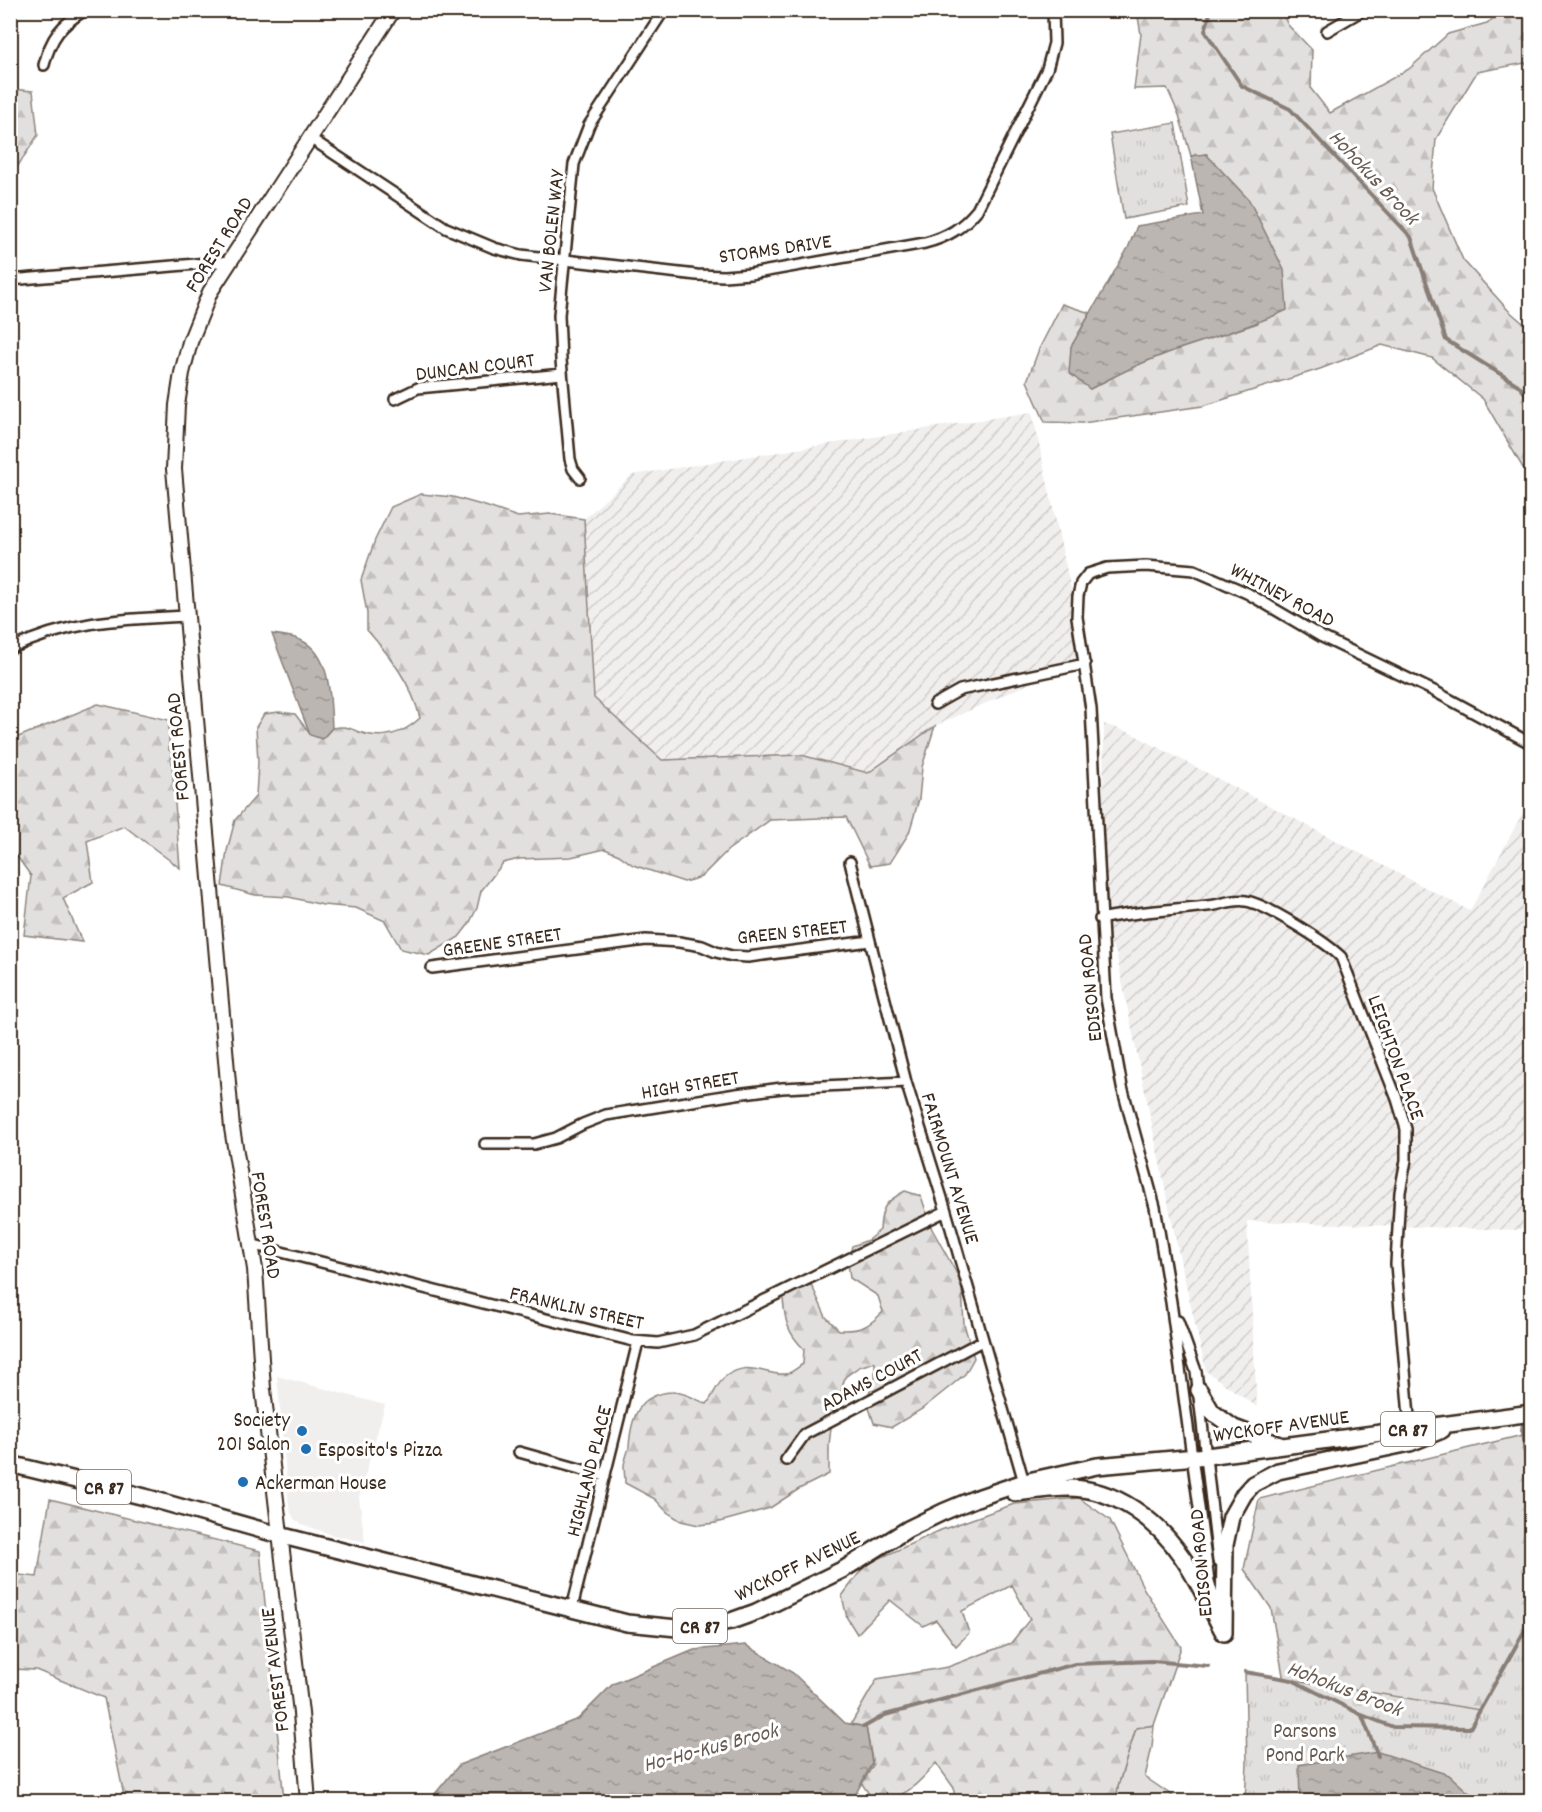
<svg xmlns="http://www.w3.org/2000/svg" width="1542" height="1812" font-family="Dekko,sans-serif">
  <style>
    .built { fill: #f1efee }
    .industrial { fill: url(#industrial-furrows) }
    .green { fill: #e2e0de; stroke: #8e857e; stroke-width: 1.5 }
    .forest { fill: url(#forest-firs); stroke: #8e857e; stroke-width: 1.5 }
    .park { fill: url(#park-tufts); stroke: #8e857e; stroke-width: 1.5 }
    .water { fill: url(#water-ripples); stroke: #887e77; stroke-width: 1.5 }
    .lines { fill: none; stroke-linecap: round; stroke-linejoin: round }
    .stream { stroke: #887e77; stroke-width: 4 }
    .minor-casing { stroke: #3b2a1e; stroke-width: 14 }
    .secondary-casing { stroke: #3b2a1e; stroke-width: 18 }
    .primary-casing { stroke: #3b2a1e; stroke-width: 20 }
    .minor { stroke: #fff; stroke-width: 9 }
    .secondary { stroke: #fff; stroke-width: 14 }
    .primary { stroke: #fff; stroke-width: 15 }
    .poi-dot { fill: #1f6fb2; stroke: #fff; stroke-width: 2 }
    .labels { text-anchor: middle; stroke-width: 6; stroke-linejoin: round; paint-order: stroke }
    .shield { fill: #fff; stroke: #766a62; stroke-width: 1.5 }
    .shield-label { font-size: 20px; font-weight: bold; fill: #3b2a1e }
    .street-label { font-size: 21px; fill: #3b2a1e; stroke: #fff }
    .poi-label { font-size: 21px; fill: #3b2a1e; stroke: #fff; text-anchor: start }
    .park-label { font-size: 21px; fill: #65584e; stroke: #fff }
    .water-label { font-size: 22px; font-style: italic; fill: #685b52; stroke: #fff }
  </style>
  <defs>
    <pattern id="industrial-furrows" width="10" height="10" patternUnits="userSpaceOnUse" patternTransform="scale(1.5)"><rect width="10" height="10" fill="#f1efee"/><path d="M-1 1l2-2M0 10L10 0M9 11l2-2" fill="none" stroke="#d0cdcc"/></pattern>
    <pattern id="forest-firs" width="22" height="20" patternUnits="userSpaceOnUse" patternTransform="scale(1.5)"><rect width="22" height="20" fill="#e2e0de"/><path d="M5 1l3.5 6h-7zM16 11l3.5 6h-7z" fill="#c3c0be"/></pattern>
    <pattern id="park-tufts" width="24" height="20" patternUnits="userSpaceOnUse" patternTransform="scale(1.5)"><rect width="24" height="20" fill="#e2e0de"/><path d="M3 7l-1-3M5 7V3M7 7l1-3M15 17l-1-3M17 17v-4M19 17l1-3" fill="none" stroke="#c3c0be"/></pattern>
    <pattern id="water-ripples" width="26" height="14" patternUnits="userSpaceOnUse" patternTransform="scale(1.5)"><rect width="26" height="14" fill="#bcb6b3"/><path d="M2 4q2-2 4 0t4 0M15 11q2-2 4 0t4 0" fill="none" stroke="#9a9491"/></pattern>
  </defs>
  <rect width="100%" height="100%" fill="#fff"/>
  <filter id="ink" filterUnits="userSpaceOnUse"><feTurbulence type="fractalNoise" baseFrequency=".0167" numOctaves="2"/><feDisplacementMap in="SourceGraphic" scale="12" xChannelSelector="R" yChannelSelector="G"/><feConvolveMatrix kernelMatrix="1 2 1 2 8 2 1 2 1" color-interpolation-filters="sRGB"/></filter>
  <g filter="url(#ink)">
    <!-- built -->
    <path class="built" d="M277 1376 385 1405 359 1497 365 1542 333 1535 301 1524 294 1519 289 1508Z"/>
    <!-- industrial -->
    <path class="industrial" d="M1032 412 1086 658 935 726 868 773 801 755 662 761 594 698 584 519 632 475Z
      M1104 724 1131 733 1470 911 1531 797V1226L1515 1230 1247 1221 1257 1407 1206 1371 1179 1255 1116 953 1106 935 1103 801Z"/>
    <!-- green -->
    <path class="green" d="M1154 1725 1152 1747 1145 1777 1180 1801 1116 1802 1118 1786 1136 1728Z"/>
    <!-- forest -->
    <path class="forest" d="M1137 11H1281L1288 25 1312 50 1311 89 1330 113 1409 69 1448 34 1487 23 1506 11H1531V73L1525 63 1477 72 1436 139 1432 188 1463 260 1508 310 1531 330V473L1523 468 1483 399 1432 358 1382 345 1320 369 1203 406 1082 423 1045 422 1027 381 1039 349 1062 304 1090 313 1071 347 1090 389 1132 367 1170 352 1258 323 1207 154 1191 156 1179 115 1167 88 1134 89 1141 34Z
      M11 89 33 91 38 135 14 172 10 171Z
      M421 494 453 497 485 506 518 517 550 514 584 519 594 698 662 760 801 755 868 773 935 726 922 767 919 799 909 833 890 863 870 866 846 817 770 820 728 850 701 877 684 882 633 865 619 855 605 849 571 857 519 859 503 863 481 891 477 908 469 924 459 937 429 955 401 949 385 921 356 908 323 905 289 897 255 895 222 886 227 851 235 820 256 796 258 762 256 727 264 714 279 712 295 714 310 734 322 739 332 728C345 726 347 727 359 732 382 740 403 734 420 718 412 684 390 656 367 630V613L361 580 375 540 391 507Z
      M98 704 169 720V750L171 751 180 868 124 826 87 841 93 882 63 898 82 942 24 935 31 876 11 848V740Z
      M905 1191 921 1196 932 1229 957 1274 962 1290 964 1324 974 1358 965 1374 952 1385 922 1409 892 1427 874 1423 869 1408V1393L875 1378V1362L859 1367 845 1377 831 1428 829 1445V1474L799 1489 770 1508 716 1523 699 1525 681 1521 667 1512 655 1499 625 1483C625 1477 624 1471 624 1465 625 1458 628 1453 629 1447 631 1418 638 1394 672 1392 683 1391 697 1400 707 1404 713 1396 718 1382 726 1376 750 1359 764 1376 786 1374 792 1373 798 1367 803 1364L804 1349C784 1330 785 1316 782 1290L796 1278 812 1286 826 1317 839 1330C861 1331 868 1327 883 1312L878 1296 850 1278 848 1262 852 1246 868 1240 880 1230C881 1207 885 1202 905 1191Z
      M1531 1433V1801L1299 1765 1271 1608 1244 1569 1259 1499Z
      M1079 1498 1110 1520 1144 1589 1181 1647 1154 1725 1136 1728 1118 1786 1116 1801H954V1788L936 1763C918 1784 903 1801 874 1801L862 1784 873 1765 866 1727 851 1724 877 1679 948 1667 1011 1643 1030 1619 1012 1585 962 1611 969 1633 956 1646 936 1620 923 1626 890 1600 857 1634 847 1618 842 1596 865 1565 941 1530 1014 1504Z
      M50 1499 260 1551 284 1801H125L104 1698 36 1670 11 1669V1574L37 1577Z"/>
    <!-- park -->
    <path class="park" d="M1175 123 1189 207 1124 219 1110 134Z
      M1531 1527V1801H1245L1247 1764 1245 1672 1480 1710 1526 1628Z"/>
    <!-- water -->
    <path class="water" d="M1206 154 1249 200 1284 270 1287 310C1249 328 1209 338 1170 352 1142 362 1116 375 1090 389L1069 373 1071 347 1128 248 1137 226 1203 215 1191 156Z
      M272 634C280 635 288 636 295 638 332 649 330 697 332 728L322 739 310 735Z
      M746 1645 793 1673 845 1723 866 1727 872 1763 852 1801H429L459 1765 578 1719 613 1684 694 1650Z
      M1378 1752 1449 1775 1478 1801H1300L1299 1765Z"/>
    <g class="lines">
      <!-- stream -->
      <path class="stream" d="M1211 10 1205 31 1242 86 1290 109 1411 237 1446 340 1518 385 1532 401
        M1525 1410 1529 1387 1532 1383
        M1524 1418 1522 1430 1532 1509
        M1245 1672 1292 1680 1362 1715 1393 1727 1470 1728 1526 1628 1532 1527
        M1362 1716 1378 1756
        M864 1727 885 1715 1075 1664 1152 1661 1208 1666"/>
      <defs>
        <path id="minor" d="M1327 31 1363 10
          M44 65C51 37 61 25 85 10
          M310 138 446 228 494 248 521 255 697 275 724 276 750 274 925 243C948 237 962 228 977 210L1047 69 1054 43 1053 10
          M10 280 231 261
          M395 399 418 388 562 374
          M580 478 573 469 570 459 561 360 559 315 574 164 589 125 664 10
          M10 649C71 620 121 619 186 616
          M935 704 960 690 1085 664
          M850 862 906 1082 946 1211 1024 1482
          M1100 919C1138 911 1176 910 1215 905 1225 903 1235 899 1246 901 1266 904 1326 942 1341 957L1397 1099 1406 1129V1160L1400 1192 1396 1264 1410 1428
          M432 968 646 940 679 942 702 946 716 952 732 956 748 957 870 941
          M485 1144H534L556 1138 583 1124 606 1115 736 1094 782 1088 906 1082
          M250 1244 633 1341 658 1343 694 1335 946 1211
          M1178 1321 1196 1371 1218 1561
          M519 1452 605 1476
          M786 1460 805 1434 982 1341
          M572 1608 638 1342
          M1217 1608 1209 1581 1171 1302 1155 1207 1122 1087 1106 998 1091 709 1077 617 1078 596 1081 583 1088 574 1107 568 1146 566 1194 570 1247 593 1322 637 1434 691 1532 744"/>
        <path id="secondary" d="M308 1802 301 1713 263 1389 255 1269 232 1128 174 469 177 405 182 373 190 342 210 292 393 10"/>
        <path id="primary" d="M1199 1390 1212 1412 1234 1428 1280 1445
          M10 1464 145 1497 279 1535 627 1623 677 1628 704 1626 731 1621 756 1612 844 1569 908 1529 943 1512 974 1499 1024 1482 1097 1466 1207 1456 1532 1413
          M1015 1493C1033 1491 1052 1488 1070 1488 1116 1489 1157 1520 1182 1557 1199 1581 1210 1608 1224 1633
          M1224 1633 1225 1545 1231 1517 1244 1494 1253 1484 1278 1471 1410 1443 1442 1430"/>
      </defs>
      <!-- minor casing -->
      <use href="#minor" class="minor-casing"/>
      <!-- secondary casing -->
      <use href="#secondary" class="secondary-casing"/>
      <!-- primary casing -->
      <use href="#primary" class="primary-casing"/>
      <!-- minor -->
      <use href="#minor" class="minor"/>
      <!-- secondary -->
      <use href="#secondary" class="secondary"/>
      <!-- primary -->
      <use href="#primary" class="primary"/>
    </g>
  </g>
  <!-- markers -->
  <g class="poi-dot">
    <circle cx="302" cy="1431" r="6"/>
    <circle cx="306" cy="1449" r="6"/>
    <circle cx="243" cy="1482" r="6"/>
  </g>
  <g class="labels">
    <!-- shield labels -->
    <g class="shield">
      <rect x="1381" y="1412" width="54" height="34" rx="4.5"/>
      <rect x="77" y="1470" width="54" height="34" rx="4.5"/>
      <rect x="673" y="1609" width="54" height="34" rx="4.5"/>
    </g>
    <g class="shield-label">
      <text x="1408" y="1436">CR 87</text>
      <text x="104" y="1494">CR 87</text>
      <text x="700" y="1633">CR 87</text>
    </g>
    <!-- street labels -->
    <g class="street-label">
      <text transform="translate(550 231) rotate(-84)" y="7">VAN BOLEN WAY</text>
      <text transform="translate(218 244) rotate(-58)" y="7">FOREST ROAD</text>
      <text transform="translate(775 248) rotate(-8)" y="7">STORMS DRIVE</text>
      <text transform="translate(475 366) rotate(-7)" y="7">DUNCAN COURT</text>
      <text transform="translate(1283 594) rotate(28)" y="7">WHITNEY ROAD</text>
      <text transform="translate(177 747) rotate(-95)" y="7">FOREST ROAD</text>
      <text transform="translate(792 931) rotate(-6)" y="7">GREEN STREET</text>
      <text transform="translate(502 941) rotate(-8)" y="7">GREENE STREET</text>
      <text transform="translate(1089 988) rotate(-96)" y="7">EDISON ROAD</text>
      <text transform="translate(1397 1057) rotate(70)" y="7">LEIGHTON PLACE</text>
      <text transform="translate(690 1084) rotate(-9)" y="7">HIGH STREET</text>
      <text transform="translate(951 1168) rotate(73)" y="7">FAIRMOUNT AVENUE</text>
      <text transform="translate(267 1225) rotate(81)" y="7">FOREST ROAD</text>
      <text transform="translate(577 1307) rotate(13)" y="7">FRANKLIN STREET</text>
      <text transform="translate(871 1379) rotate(-28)" y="7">ADAMS COURT</text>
      <text transform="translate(1281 1425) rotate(-8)" y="7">WYCKOFF AVENUE</text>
      <text transform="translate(588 1471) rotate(-76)" y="7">HIGHLAND PLACE</text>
      <text transform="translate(1200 1563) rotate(-95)" y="7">EDISON ROAD</text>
      <text transform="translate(797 1565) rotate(-26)" y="7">WYCKOFF AVENUE</text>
      <text transform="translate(274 1670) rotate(-97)" y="7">FOREST AVENUE</text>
    </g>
    <!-- poi labels -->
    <g class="poi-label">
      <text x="290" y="1426" text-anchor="end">Society<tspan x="290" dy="24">201 Salon</tspan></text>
      <text x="318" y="1456">Esposito's Pizza</text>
      <text x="255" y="1489">Ackerman House</text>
    </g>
    <!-- park labels -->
    <g class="park-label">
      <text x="1305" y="1737">Parsons<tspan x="1305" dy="24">Pond Park</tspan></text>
    </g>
    <!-- water labels -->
    <g class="water-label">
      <text transform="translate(1375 176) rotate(47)" y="8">Hohokus Brook</text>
      <text transform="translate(1345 1687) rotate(21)" y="8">Hohokus Brook</text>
      <text transform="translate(710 1746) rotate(-15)" y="8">Ho-Ho-Kus Brook</text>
    </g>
  </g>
  <!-- margin -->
  <rect width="1542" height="1812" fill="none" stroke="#fff" stroke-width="36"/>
  <rect x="18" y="18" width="1506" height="1776" fill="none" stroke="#3b2a1e" stroke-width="2" filter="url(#ink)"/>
</svg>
